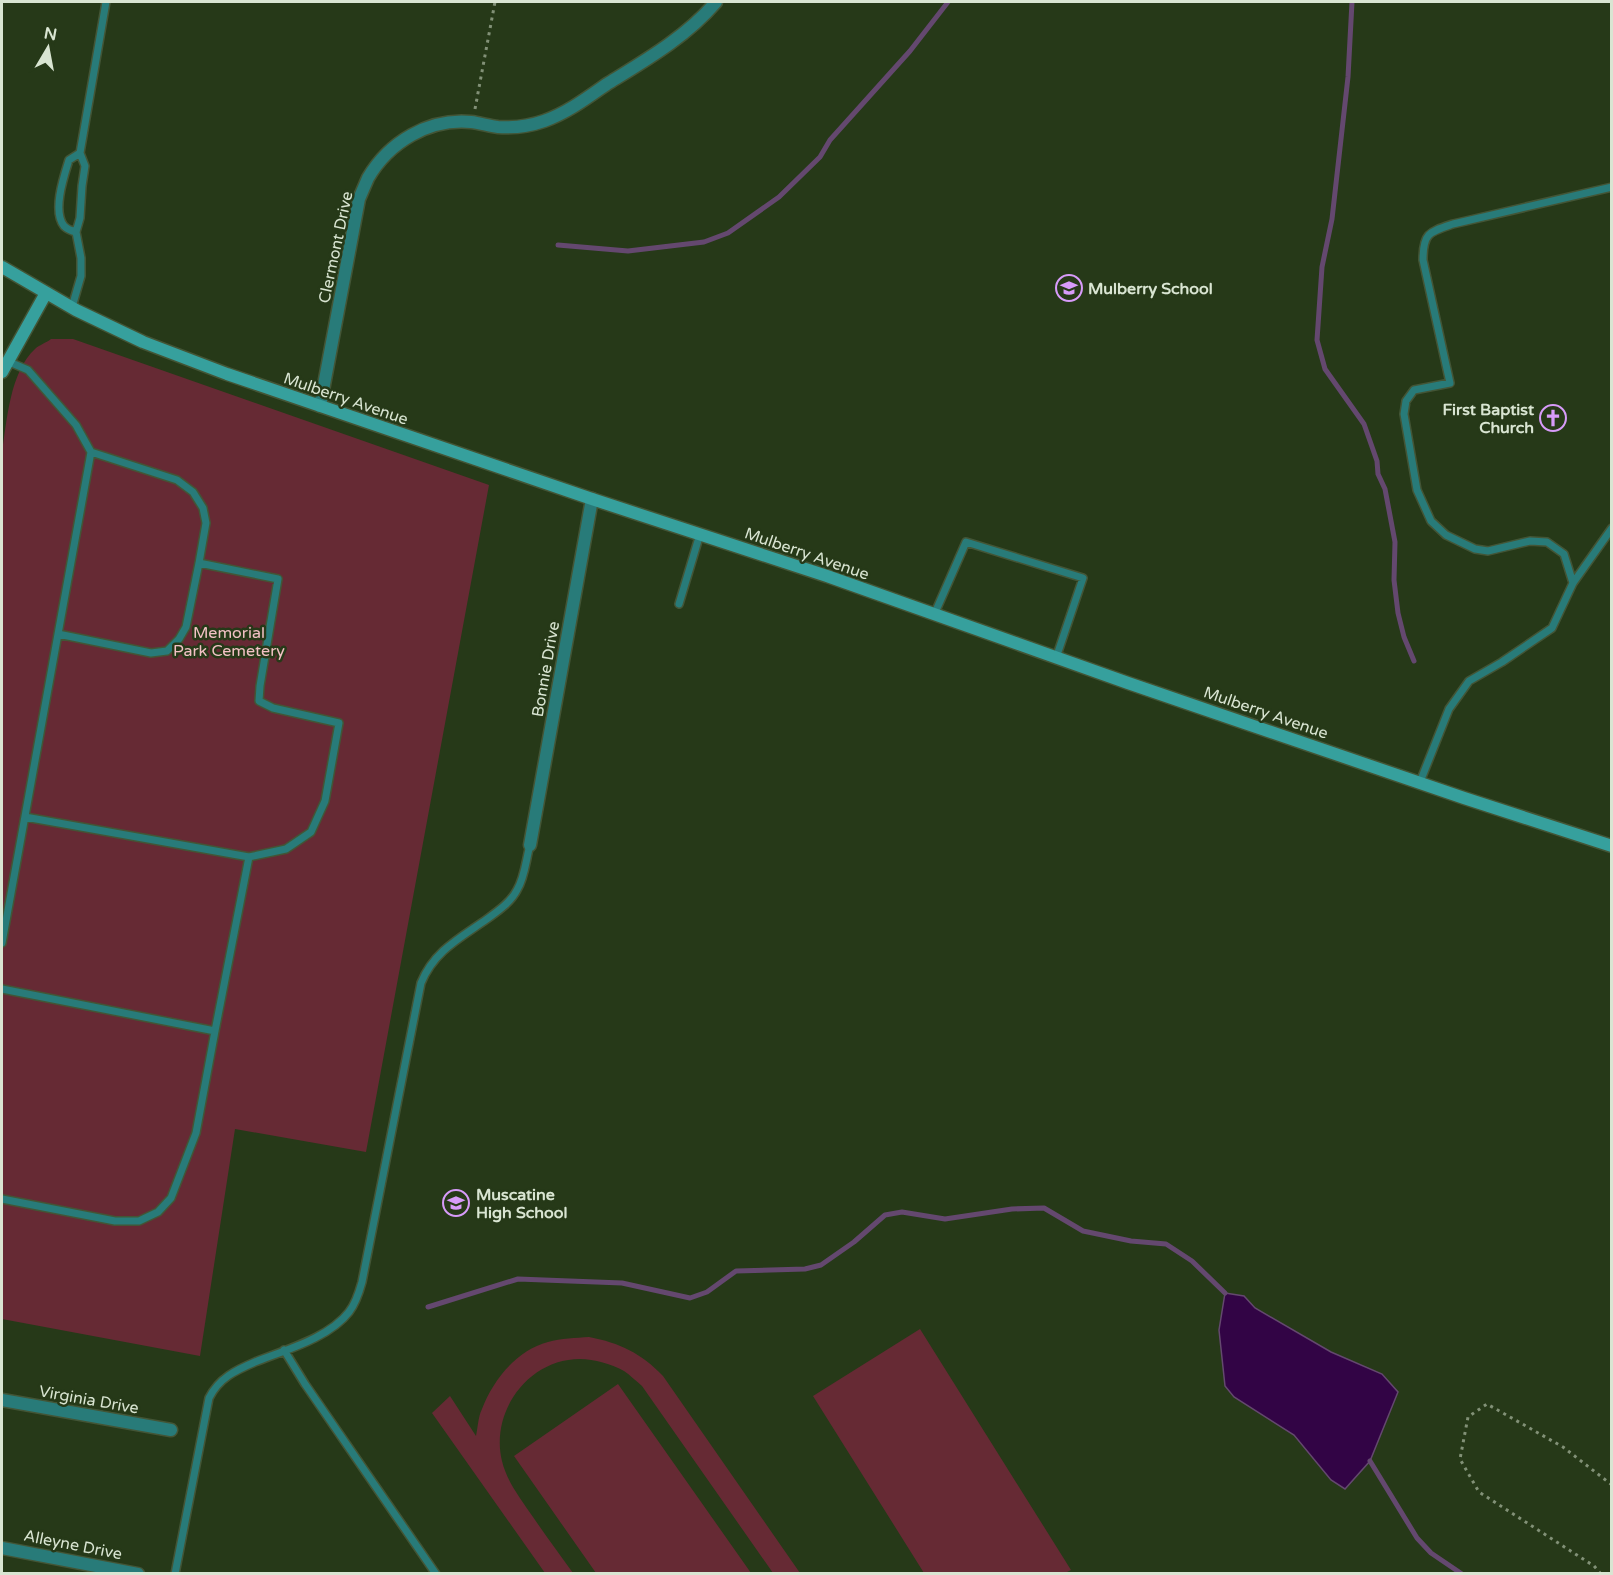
<svg xmlns="http://www.w3.org/2000/svg" width="1613" height="1575" font-family="'Varela Round',sans-serif">
  <style>
    .green { fill: #662a34 }
    .water { fill: #320445; stroke: #64486f; stroke-width: 1.5 }
    .lines { fill: none; stroke-linecap: round; stroke-linejoin: round }
    .stream { stroke: #64486f; stroke-width: 5 }
    .lane-casing { stroke: #435536; stroke-width: 10 }
    .street-casing { stroke: #435536; stroke-width: 15 }
    .secondary-casing { stroke: #435536; stroke-width: 15 }
    .path { stroke: #829177; stroke-width: 3; stroke-dasharray: 3 4.5; stroke-linecap: butt }
    .lane { stroke: #287b79; stroke-width: 7 }
    .street { stroke: #287b79; stroke-width: 12 }
    .secondary { stroke: #36a09d; stroke-width: 12 }
    .labels { text-anchor: middle; stroke-width: 5; stroke-linejoin: round; paint-order: stroke }
    .street-label { font-size: 16px; fill: #d9e5d2; stroke: #263918 }
    .poi-label { font-size: 16px; font-weight: bold; fill: #d9e5d2; stroke: #263918; text-anchor: start }
    .park-label { font-size: 16px; fill: #f3c1c5; stroke: #263918 }
  </style>
  <rect width="100%" height="100%" fill="#263918"/>
  <!-- green -->
  <path class="green" d="M51 339H73L489 485 366 1152 235 1129 200 1356 2 1319V452C7 420 10 372 35 349 39 345 46 343 51 339Z
    M920 1329 1071 1570 1065 1573H924L813 1396Z
    M589 1337C620 1343 641 1353 663 1376L800 1573H773L642 1386C636 1381 630 1375 624 1371 612 1364 594 1359 580 1359 528 1359 490 1412 502 1461 507 1482 521 1499 533 1517 546 1536 560 1555 573 1573H545L432 1413 450 1396 476 1436C478 1427 478 1417 482 1409 493 1380 517 1350 548 1342 561 1338 576 1338 589 1337Z
    M618 1384 751 1573H596L514 1456Z"/>
  <!-- water -->
  <path class="water" d="M1225 1293 1244 1296 1255 1308 1331 1352 1382 1374 1398 1392 1370 1461 1345 1489 1331 1480 1294 1435 1234 1397 1225 1386 1219 1330Z"/>
  <g class="lines">
    <!-- stream -->
    <path class="stream" d="M1352 2 1348 77 1332 219 1322 267 1317 340 1325 369 1364 424 1377 461 1378 474 1385 489 1395 542 1394 580 1398 613 1404 637 1414 661
      M558 245 628 251 704 242 728 233 779 197 820 157 830 140 910 51 948 2
      M428 1307 518 1279 622 1283 690 1298 707 1292 736 1271 805 1269 821 1265 854 1242 885 1215 902 1212 945 1219 1012 1209 1044 1208 1083 1231 1131 1241 1166 1244 1192 1261 1225 1293
      M1370 1461 1417 1538 1431 1553 1462 1574"/>
    <defs>
      <path id="lane" d="M80 153 106 2
        M72 307 81 276V258L76 232 80 218 82 186 85 166 80 153 69 160C64 176 52 211 64 226 67 229 72 231 76 232
        M91 452 177 480 193 492 203 508 206 523 199 563
        M1573 583 1564 554 1547 542 1530 541 1488 551 1475 549 1446 535 1431 521 1417 490 1404 414 1406 401 1414 390 1450 383 1423 260C1423 233 1429 232 1453 224L1612 187
        M679 604 700 534
        M934 615 966 542 1083 578 1056 658
        M1420 782 1449 709 1469 681 1502 662 1552 628 1573 583 1612 528
        M25 817 249 857
        M2 943 91 452 76 425 28 370 7 361
        M2 989 215 1031
        M2 1199 115 1221H139L158 1212 171 1198 196 1133 215 1031 249 857 286 849 311 832 325 801 339 723 273 708 259 701 260 686 278 579 199 563 186 627 179 639 167 651 151 653 58 634
        M284 1350 305 1384 436 1574
        M175 1574 209 1398C219 1378 236 1370 255 1362 285 1350 329 1338 349 1312 356 1303 359 1293 362 1282L421 983C434 951 460 938 487 919 498 911 511 902 517 890 525 877 526 859 530 845"/>
      <path id="street" d="M320 406 359 199C362 192 365 185 368 178 389 142 429 118 471 122 480 123 489 126 498 127 513 128 530 126 544 121 567 113 587 98 607 84 646 60 686 37 716 2
        M530 845 592 499
        M2 1400 171 1430
        M2 1548 138 1574"/>
      <path id="secondary" d="M2 267 76 310 143 342 227 374 592 499 827 576 1128 683 1464 798 1612 846
        M2 372 46 293"/>
    </defs>
    <!-- lane casing -->
    <use href="#lane" class="lane-casing"/>
    <!-- street casing -->
    <use href="#street" class="street-casing"/>
    <!-- secondary casing -->
    <use href="#secondary" class="secondary-casing"/>
    <!-- path -->
    <path class="path" d="M475 109 495 2
      M1601 1574 1594 1566 1479 1492 1460 1459 1468 1417 1487 1404 1563 1447 1612 1485"/>
    <!-- lane -->
    <use href="#lane" class="lane"/>
    <!-- street -->
    <use href="#street" class="street"/>
    <!-- secondary -->
    <use href="#secondary" class="secondary"/>
  </g>
  <!-- icons -->
  <defs>
    <symbol id="school-ring" viewBox="-11 -11 22 22"><circle r="9.5" fill="#263918" stroke="#d79bf9" stroke-width="1.5"/><path d="M0-5L7-2L0 1L-7-2ZM-4 1L0 2.5L4 1V4Q0 6-4 4Z" fill="#d79bf9"/></symbol>
    <symbol id="church-ring" viewBox="-11 -11 22 22"><circle r="9.5" fill="#263918" stroke="#d79bf9" stroke-width="1.5"/><path d="M-1.2-6h2.4v3.5h3.3v2.4h-3.3V6h-2.4V-.1h-3.3v-2.4h3.3Z" fill="#d79bf9"/></symbol>
  </defs>
  <g fill-rule="evenodd">
    <use href="#school-ring" x="1054" y="273" width="30" height="30"/>
    <use href="#church-ring" x="1538" y="403" width="30" height="30"/>
    <use href="#school-ring" x="441" y="1188" width="30" height="30"/>
  </g>
  <g class="labels">
    <!-- street labels -->
    <g class="street-label">
      <text transform="translate(335 247) rotate(-78)" y="6">Clermont Drive</text>
      <text transform="translate(346 398) rotate(19)" y="6">Mulberry Avenue</text>
      <text transform="translate(807 553) rotate(19)" y="6">Mulberry Avenue</text>
      <text transform="translate(545 669) rotate(-80)" y="6">Bonnie Drive</text>
      <text transform="translate(1266 712) rotate(19)" y="6">Mulberry Avenue</text>
      <text transform="translate(89 1399) rotate(10)" y="6">Virginia Drive</text>
      <text transform="translate(73 1544) rotate(11)" y="6">Alleyne Drive</text>
    </g>
    <!-- poi labels -->
    <g class="poi-label">
      <text x="1088" y="294">Mulberry School</text>
      <text x="1534" y="415" text-anchor="end">First Baptist<tspan x="1534" dy="18">Church</tspan></text>
      <text x="476" y="1200">Muscatine<tspan x="476" dy="18">High School</tspan></text>
    </g>
    <!-- park labels -->
    <g class="park-label">
      <text x="229" y="638">Memorial<tspan x="229" dy="18">Park Cemetery</tspan></text>
    </g>
  </g>
  <!-- border -->
  <rect width="1613" height="1575" fill="none" stroke="#d9e5d2" stroke-width="6"/>
  <!-- north arrow -->
  <g transform="translate(48 48) rotate(10)" stroke="#263918" stroke-width="4.5" paint-order="stroke">
  <path d="M0-4.5L10 22L0 15L-10 22Z" fill="#d9e5d2"/>
  <text y="-9" font-size="16" font-weight="bold" text-anchor="middle" fill="#d9e5d2">N</text>
  </g>
</svg>
